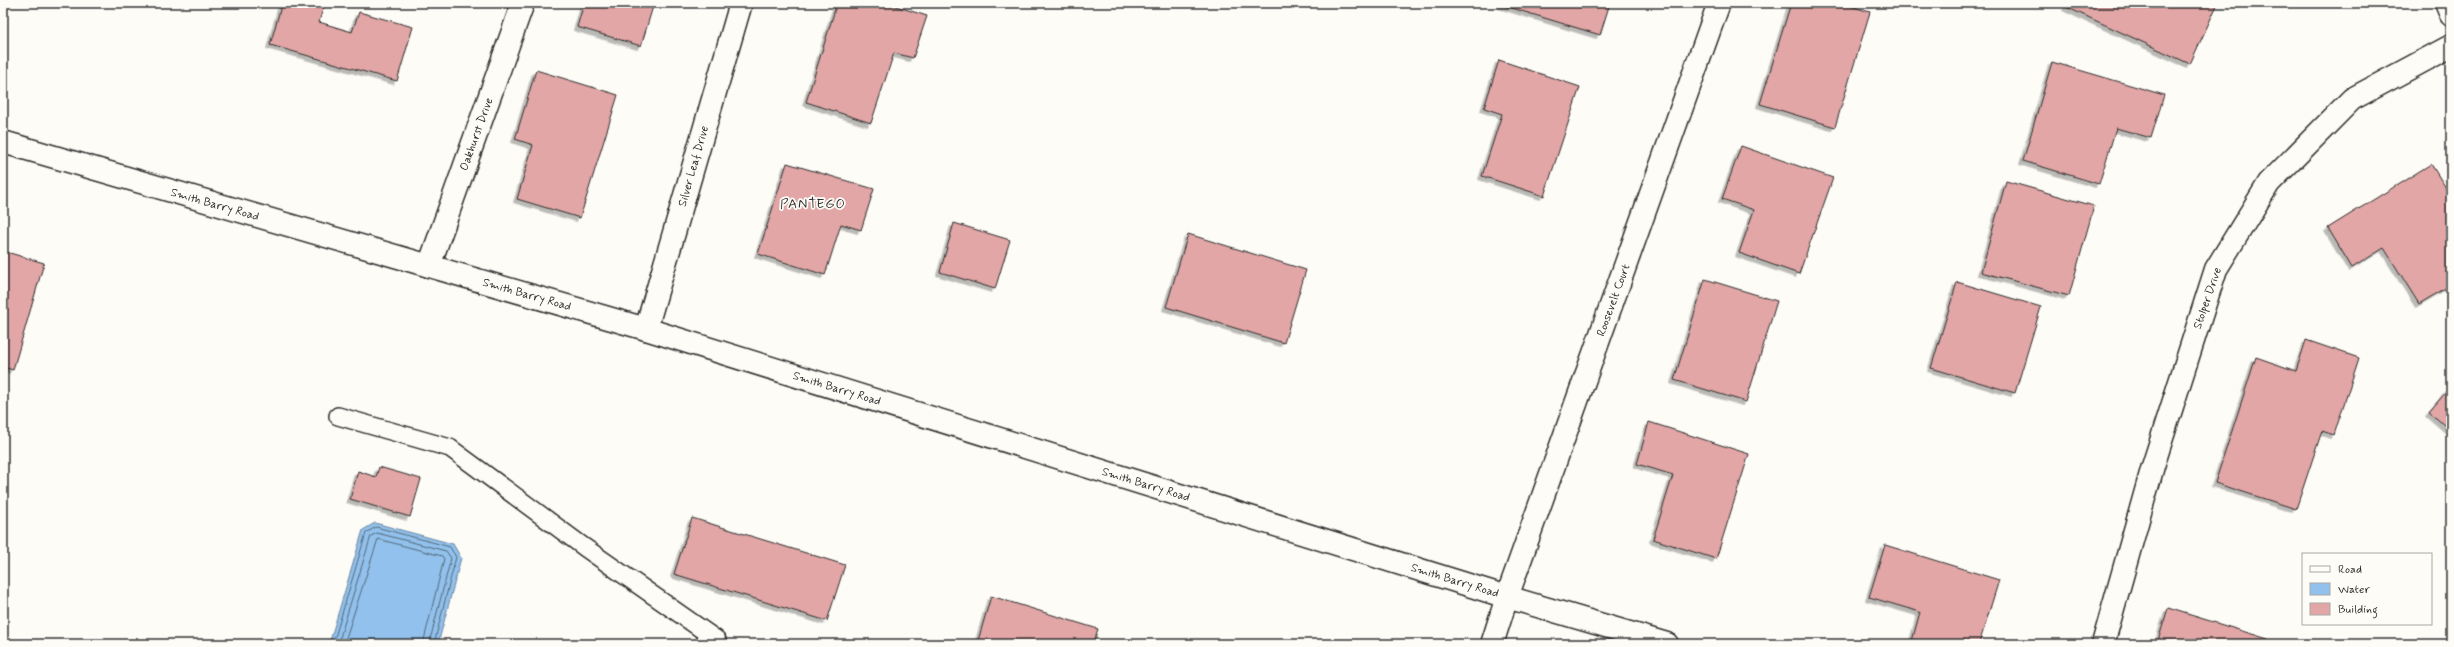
<svg xmlns="http://www.w3.org/2000/svg" width="2454" height="647" font-family="Mynerve,sans-serif">
  <style>
    .water { fill: #91c1ec; stroke: #68859f }
    .lines { fill: none; stroke-linecap: round; stroke-linejoin: round }
    .shore { stroke: #546778; stroke-width: 1 }
    .building { fill: #e1a6a5; stroke: #2b2b2b; filter: url(#shadow) }
    .service-casing { stroke: #2b2b2b; stroke-width: 20 }
    .minor-casing { stroke: #2b2b2b; stroke-width: 25 }
    .tertiary-casing { stroke: #2b2b2b; stroke-width: 25 }
    .service { stroke: #fdfcf7; stroke-width: 17 }
    .minor { stroke: #fdfcf7; stroke-width: 22 }
    .tertiary { stroke: #fdfcf7; stroke-width: 22 }
    .labels { text-anchor: middle; stroke-width: 3.5; stroke-linejoin: round; paint-order: stroke }
    .street-label { font-size: 12px; fill: #2b2b2b; stroke: #fdfcf7 }
    .quarter-label { font-size: 14px; letter-spacing: 1px; fill: #2b2b2b; stroke: #fdfcf7 }
  </style>
  <defs>
    <filter id="shadow"><feDropShadow dx="-3.5" dy="3.5" stdDeviation="0" flood-color="#0004"/></filter>
  </defs>
  <rect width="100%" height="100%" fill="#fdfcf7"/>
  <filter id="ink" filterUnits="userSpaceOnUse"><feTurbulence type="fractalNoise" baseFrequency=".025" numOctaves="2"/><feDisplacementMap in="SourceGraphic" scale="8" xChannelSelector="R" yChannelSelector="G"/><feConvolveMatrix kernelMatrix="1 2 1 2 8 2 1 2 1" color-interpolation-filters="sRGB"/></filter>
  <g filter="url(#ink)">
    <!-- water -->
    <path class="water" d="M375 523 453 544 461 558 438 644H329L363 530Z"/>
    <g class="lines">
      <!-- shore -->
      <path class="shore" d="M333 644 366 533 376 527 450 547 456 557 434 644
        M338 644 371 536 377 533 446 551 451 558 429 644
        M344 644 378 539 442 556 444 559 423 644"/>
    </g>
    <!-- building -->
    <path class="building" d="M282 3H325L319 22 352 32 359 12 413 27 397 81 270 45Z
      M584 3H654L641 46 577 27Z
      M837 3H886L927 16 913 58 894 53 871 123 806 102Z
      M1502 3H1610L1600 35 1502 5Z
      M1791 3H1841L1870 12 1835 127 1760 104Z
      M2068 3H2218L2190 64 2066 7Z
      M1499 60 1580 87 1544 196 1482 176 1502 114 1484 108Z
      M2052 62 2164 95 2151 138 2116 128 2099 184 2023 161Z
      M536 70 618 95 580 218 517 199 533 145 515 139Z
      M1741 146 1833 178 1799 274 1739 253 1754 210 1722 199Z
      M787 163 874 189 861 230 841 224 825 275 758 254Z
      M2431 164 2451 196V285L2419 304 2384 248 2352 268 2328 228Z
      M2006 181 2094 206 2069 296 1981 272Z
      M954 223 1010 240 995 289 940 272Z
      M1188 234 1306 270 1284 343 1166 307Z
      M3 251 44 263 13 370 3 367Z
      M1705 279 1777 301 1746 402 1674 380Z
      M1957 282 2041 307 2015 393 1931 368Z
      M2306 340 2359 358 2334 435 2322 431 2296 509 2215 483 2256 357 2296 371Z
      M2451 386V431L2429 412Z
      M1649 422 1749 454 1716 559 1653 539 1673 475 1637 464Z
      M379 467 421 479 410 517 350 499 358 471 376 477Z
      M692 518 845 565 827 621 674 574Z
      M1885 545 1999 580 1979 644H1923L1912 641 1920 612 1869 597Z
      M991 596 1098 629 1093 644H977Z
      M2168 608 2268 639 2267 644H2157Z"/>
    <g class="lines">
      <defs>
        <path id="service" d="M338 416 450 448 584 547 717 640"/>
        <path id="minor" d="M2446 3 2451 15
          M429 266 523 3
          M646 329 741 3
          M1507 597 1719 3
          M2103 644 2153 466 2216 269 2269 183 2352 99 2451 46"/>
        <path id="tertiary" d="M3 142 646 329 1507 597 1667 644
          M1492 644 1507 597"/>
      </defs>
      <!-- service casing -->
      <use href="#service" class="service-casing"/>
      <!-- minor casing -->
      <use href="#minor" class="minor-casing"/>
      <!-- tertiary casing -->
      <use href="#tertiary" class="tertiary-casing"/>
      <!-- service -->
      <use href="#service" class="service"/>
      <!-- minor -->
      <use href="#minor" class="minor"/>
      <!-- tertiary -->
      <use href="#tertiary" class="tertiary"/>
    </g>
  </g>
  <g class="labels">
    <!-- street labels -->
    <g class="street-label">
      <text transform="translate(476 134) rotate(-70)" y="4">Oakhurst Drive</text>
      <text transform="translate(693 166) rotate(-74)" y="4">Silver Leaf Drive</text>
      <text transform="translate(215 204) rotate(16)" y="4">Smith Barry Road</text>
      <text transform="translate(527 294) rotate(16)" y="4">Smith Barry Road</text>
      <text transform="translate(2207 298) rotate(-71)" y="4">Stolper Drive</text>
      <text transform="translate(1613 300) rotate(-70)" y="4">Roosevelt Court</text>
      <text transform="translate(837 388) rotate(17)" y="4">Smith Barry Road</text>
      <text transform="translate(1146 484) rotate(17)" y="4">Smith Barry Road</text>
      <text transform="translate(1455 580) rotate(17)" y="4">Smith Barry Road</text>
    </g>
    <!-- quarter labels -->
    <g class="quarter-label">
      <text x="813" y="208">PANTEGO</text>
    </g>
  </g>
  <!-- margin -->
  <rect width="2454" height="647" fill="none" stroke="#fdfcf7" stroke-width="16"/>
  <rect x="8" y="8" width="2438" height="631" fill="none" stroke="#2b2b2b" stroke-width="1.5" filter="url(#ink)"/>
  <!-- legend -->
  <rect x="2302" y="553" width="130" height="72" fill="#fdfcf7" stroke="#a9a8a5"/>
  <rect x="2310" y="566" width="20" height="6" fill="#fdfcf7" stroke="#a9a8a5"/>
  <text x="2338" y="573" font-size="12" fill="#2b2b2b">Road</text>
  <rect x="2310" y="583" width="20" height="12" fill="#91c1ec" stroke="#a9a8a5"/>
  <text x="2338" y="593" font-size="12" fill="#2b2b2b">Water</text>
  <rect x="2310" y="603" width="20" height="12" fill="#e1a6a5" stroke="#a9a8a5"/>
  <text x="2338" y="613" font-size="12" fill="#2b2b2b">Building</text>
</svg>
